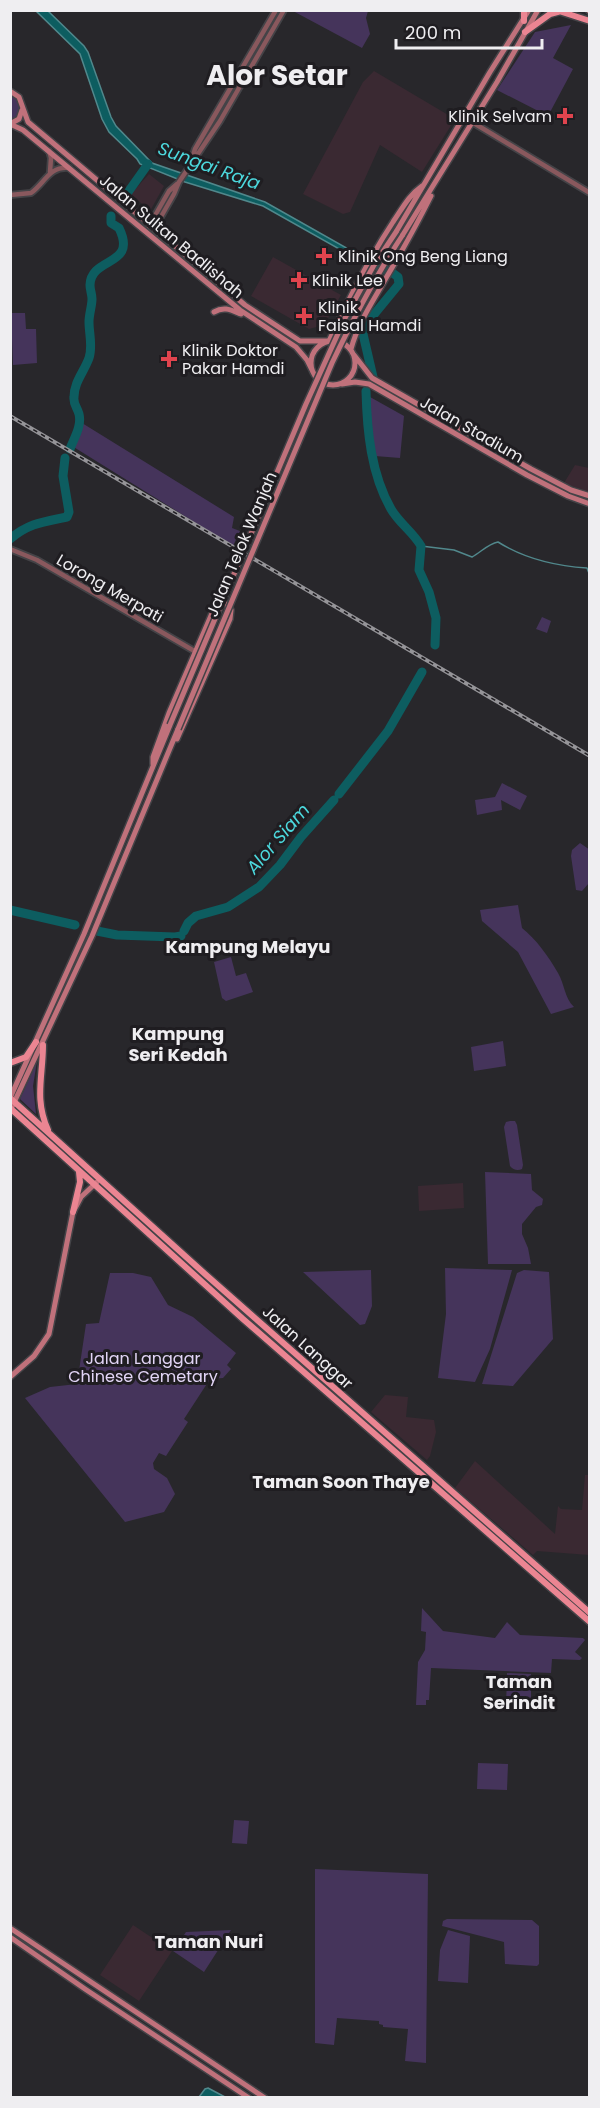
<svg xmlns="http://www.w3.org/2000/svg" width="600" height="2108" font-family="Poppins,sans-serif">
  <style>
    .commercial { fill: #3a2932 }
    .green { fill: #45345b }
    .water { fill: #0d5d60; stroke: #51888c; stroke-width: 1.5 }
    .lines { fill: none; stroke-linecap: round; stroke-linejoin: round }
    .stream { stroke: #51888c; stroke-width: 1.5 }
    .river { stroke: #0d5d60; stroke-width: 9 }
    .tertiary-casing { stroke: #444347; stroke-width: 8 }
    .secondary-casing { stroke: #444347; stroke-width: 8 }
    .primary-casing { stroke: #444347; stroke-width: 9 }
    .tertiary { stroke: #89585d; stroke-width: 4.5 }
    .secondary { stroke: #c0717b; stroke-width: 5 }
    .primary { stroke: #eb8592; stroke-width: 6 }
    .rail-casing { stroke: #959498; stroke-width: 4 }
    .rail { stroke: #1f1d21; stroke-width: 1.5; stroke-dasharray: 4.5; stroke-linecap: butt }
    .secondary-bridge-casing { stroke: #444347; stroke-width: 8; stroke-linecap: butt }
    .secondary-bridge { stroke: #c0717b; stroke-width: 5 }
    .health-dot { fill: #e0444e; stroke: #1f1d21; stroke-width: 2 }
    .labels { text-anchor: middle; stroke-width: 6; stroke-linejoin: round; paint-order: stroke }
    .poi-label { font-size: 16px; fill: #efeef1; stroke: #1f1d21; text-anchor: start }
    .street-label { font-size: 16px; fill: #efeef1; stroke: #1f1d21 }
    .park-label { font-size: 16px; fill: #e2d5f6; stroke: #1f1d21 }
    .water-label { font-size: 18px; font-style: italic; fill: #4cd8dd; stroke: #1f1d21 }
    .neighbourhood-label { font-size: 18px; font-weight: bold; fill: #efeef1; stroke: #1f1d21 }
    .town-label { font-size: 28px; font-weight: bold; fill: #efeef1; stroke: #1f1d21 }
  </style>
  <rect width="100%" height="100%" fill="#28272b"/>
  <!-- commercial -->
  <path class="commercial" d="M374 71 455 119 422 172 380 145 350 212 343 214 303 194 363 82Z
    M149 174 164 186 150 211 131 194Z
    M273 257 341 295 324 325 309 329 251 296Z
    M575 465 589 468V493L564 483Z
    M463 1183 464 1208 419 1211 418 1186Z
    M385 1395 408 1397 406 1417 434 1420 436 1432 430 1456 427 1460 371 1412Z
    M475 1461 555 1534 558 1506 561 1509 582 1510 585 1475H589V1555L537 1551 533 1555 455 1488Z
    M133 1925 172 1951 139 2001 100 1975Z"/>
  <!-- green -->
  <path class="green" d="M293 11H368L366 18 370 34 362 48Z
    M571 25 553 58 573 69 548 116 497 90 535 32Z
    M11 94C20 99 22 107 18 116L11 121Z
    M11 313H25L26 329H36L37 363 13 365Z
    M370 397 404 416 400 458 375 456 370 420Z
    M82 423 234 517 232 528 240 531 233 546 72 446Z
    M542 617 551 621 547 633 536 629Z
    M502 783 527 796 520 810 501 800 502 810 477 815 475 800 495 797Z
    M580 843 590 850 589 883 582 891 576 890 571 856 572 850Z
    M518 905 522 928C536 939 549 957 558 973 565 985 564 997 574 1007L551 1014 518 952 482 921 480 910Z
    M231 957 236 976 246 973 253 992 226 1001 222 998 214 962Z
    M503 1041 506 1066 474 1071 471 1047Z
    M37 1061 33 1086 36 1114 20 1099Z
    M510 1121H515L517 1125 523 1165 522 1169C518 1171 513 1170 510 1166L504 1127 506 1122Z
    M485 1172 531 1174 532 1190 543 1199 542 1205 536 1207 522 1224V1234L528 1248 531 1264H488Z
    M445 1268 512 1270 490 1349 475 1382 438 1378 446 1314Z
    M371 1270 372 1306 365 1324 360 1325 303 1272Z
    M524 1270 549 1272 553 1339 513 1386 482 1384 517 1273Z
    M110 1273H133L151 1277 168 1305 193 1317 236 1353 227 1365 231 1369 223 1378 210 1379 184 1419 188 1422 166 1456 159 1453 153 1463 154 1469 167 1478 175 1494 164 1512 125 1522 25 1398 50 1387 77 1384 86 1324 99 1323Z
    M422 1608 443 1631 495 1638 507 1622 520 1635 583 1638 585 1640 575 1652 582 1658 580 1660 552 1659 551 1673 431 1668 429 1700H426V1705H416L418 1662 425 1650 426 1632 421 1631Z
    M507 1673 531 1674V1709L506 1708Z
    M478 1763 508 1764 507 1790 477 1789Z
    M234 1820 249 1821 247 1844 232 1843Z
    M315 1869 428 1874 426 2063 405 2061 408 2029 383 2027V2025L379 2024V2021L337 2018 334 2045 315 2043Z
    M447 1919 532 1920 539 1926V1964L537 1966 505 1964 504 1942 442 1926 443 1921Z
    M231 1930 204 1972 173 1951 186 1932Z
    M448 1930 470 1936 468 1983 438 1981 440 1950Z"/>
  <!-- water -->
  <path class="water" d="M36 11H48L84 46 88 52 111 117 116 126 152 163 265 202 359 255 362 259H357L263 206 185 182 140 164 137 159 109 132 102 119 80 54Z
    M208 2088 225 2097H199L205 2089Z"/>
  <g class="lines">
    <!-- stream -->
    <path class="stream" d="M421 546 454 550 472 557C481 552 488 544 498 542 525 559 556 566 587 568L590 576"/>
    <!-- river -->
    <path class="river" d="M126 195 148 164
      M353 254 394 274 398 277 399 284 367 323 363 334 373 377
      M366 391C367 431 371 474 391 509 399 523 413 532 421 546L419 570 429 592 436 618 435 645
      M70 449C74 438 82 426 79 414 77 407 73 404 74 397 74 382 84 372 89 358 93 346 89 334 89 322 89 314 92 306 92 299 92 294 90 290 90 285 91 256 138 267 119 228L111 223V216
      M10 539C29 523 43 522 67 517L69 512 63 476 65 458
      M339 794 388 731 422 672
      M10 910 75 925
      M97 931 117 935 175 937 181 936
      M184 931 188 923 196 916 228 907 259 887 280 865 301 837 334 800"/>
    <defs>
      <path id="tertiary" d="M472 122 590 193
        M49 151 51 158 50 172
        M191 162 195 149 276 10
        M10 195 31 193C45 183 49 166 69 168
        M149 226 169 191 177 184
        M154 229 174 194 179 182 220 121 284 10
        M10 549 37 560 196 652"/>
      <path id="secondary" d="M10 91 19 97 28 122 245 305 300 341H327
        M10 124 23 130 240 310 296 347 307 360 312 370
        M10 124 19 119 22 110
        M396 232 490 72 529 10
        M402 236 497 82 538 10
        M214 312C224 306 231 310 241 314
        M311 363a22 22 0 1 1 44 0a22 22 0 1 1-44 0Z
        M329 341C349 299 368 260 393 222 402 209 409 195 422 186
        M351 349C358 323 373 301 386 278 402 251 417 224 431 196
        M354 355 372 378 531 469 571 490 590 496
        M342 384 355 382 369 384 527 475 568 496 590 504
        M153 764V757L169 713 213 611 216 604 225 603 231 610 230 619 177 739
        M10 1098 84 934 170 725
        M11 1109 92 936 178 729
        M10 1377 34 1356 49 1334 73 1212 81 1197 97 1182
        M10 1928 265 2098
        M10 1937 85 1989 249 2098"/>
      <path id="primary" d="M589 10 590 11
        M559 11 590 21
        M524 21V10
        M525 32 550 14 561 11
        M43 1045C43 1076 34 1099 48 1130
        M10 1063 26 1057 36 1042
        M10 1098 205 1274 590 1613
        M10 1108 243 1319 590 1622
        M73 1212 80 1182 79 1172"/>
    </defs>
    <!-- tertiary casing -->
    <use href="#tertiary" class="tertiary-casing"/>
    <!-- secondary casing -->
    <use href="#secondary" class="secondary-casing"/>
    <!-- primary casing -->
    <use href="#primary" class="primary-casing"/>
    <!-- tertiary -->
    <use href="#tertiary" class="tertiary"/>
    <!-- secondary -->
    <use href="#secondary" class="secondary"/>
    <!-- primary -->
    <use href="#primary" class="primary"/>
    <defs>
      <path id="rail" d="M10 416 590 756"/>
    </defs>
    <!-- rail casing -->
    <use href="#rail" class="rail-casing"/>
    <!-- rail -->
    <use href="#rail" class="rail"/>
    <defs>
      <path id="secondary-bridge" d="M170 725 306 404 346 316 374 265 396 232
        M178 729 332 363C353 319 375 277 402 236"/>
    </defs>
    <!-- secondary-bridge casing -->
    <use href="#secondary-bridge" class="secondary-bridge-casing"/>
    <!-- secondary-bridge -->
    <use href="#secondary-bridge" class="secondary-bridge"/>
  </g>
  <!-- markers -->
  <g class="health-dot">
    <path d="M562 107h6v6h6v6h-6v6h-6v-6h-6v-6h6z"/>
    <path d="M321 247h6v6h6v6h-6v6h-6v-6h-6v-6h6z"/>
    <path d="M296 271h6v6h6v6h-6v6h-6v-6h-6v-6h6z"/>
    <path d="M301 307h6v6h6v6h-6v6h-6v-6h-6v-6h6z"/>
    <path d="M166 350h6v6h6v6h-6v6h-6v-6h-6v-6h6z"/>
  </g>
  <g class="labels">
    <!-- poi labels -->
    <g class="poi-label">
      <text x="552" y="122" text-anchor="end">Klinik Selvam</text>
      <text x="338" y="262">Klinik Ong Beng Liang</text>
      <text x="312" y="286">Klinik Lee</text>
      <text x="318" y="313">Klinik<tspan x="318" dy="18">Faisal Hamdi</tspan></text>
      <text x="182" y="356">Klinik Doktor<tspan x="182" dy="18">Pakar Hamdi</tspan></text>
    </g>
    <!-- street labels -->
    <g class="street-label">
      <text transform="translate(172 236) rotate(40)" y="6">Jalan Sultan Badlishah</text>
      <text transform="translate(472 429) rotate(30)" y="6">Jalan Stadium</text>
      <text transform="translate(241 544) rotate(-67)" y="6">Jalan Telok Wanjah</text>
      <text transform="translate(110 588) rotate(30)" y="6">Lorong Merpati</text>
      <text transform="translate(308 1347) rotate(42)" y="6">Jalan Langgar</text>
    </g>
    <!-- park labels -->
    <g class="park-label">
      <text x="143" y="1364">Jalan Langgar<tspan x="143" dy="18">Chinese Cemetary</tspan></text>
    </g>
    <!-- water labels -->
    <g class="water-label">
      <text transform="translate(209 166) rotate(20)" y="6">Sungai Raja</text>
      <text transform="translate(278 839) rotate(-49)" y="6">Alor Siam</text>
    </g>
    <!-- neighbourhood labels -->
    <g class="neighbourhood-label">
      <text x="248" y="953">Kampung Melayu</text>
      <text x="178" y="1040">Kampung<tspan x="178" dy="21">Seri Kedah</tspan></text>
      <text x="341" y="1488">Taman Soon Thaye</text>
      <text x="519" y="1688">Taman<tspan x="519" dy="21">Serindit</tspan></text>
      <text x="209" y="1948">Taman Nuri</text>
    </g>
    <!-- town labels -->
    <g class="town-label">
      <text x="277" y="85">Alor Setar</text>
    </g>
  </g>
  <!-- border -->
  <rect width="600" height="2108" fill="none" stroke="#efeef1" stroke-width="24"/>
  <!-- scale -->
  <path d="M396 39v9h146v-9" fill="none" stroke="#efeef1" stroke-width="3"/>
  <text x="405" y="39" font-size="18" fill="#efeef1" stroke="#1f1d21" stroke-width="4.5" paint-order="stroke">200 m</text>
</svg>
